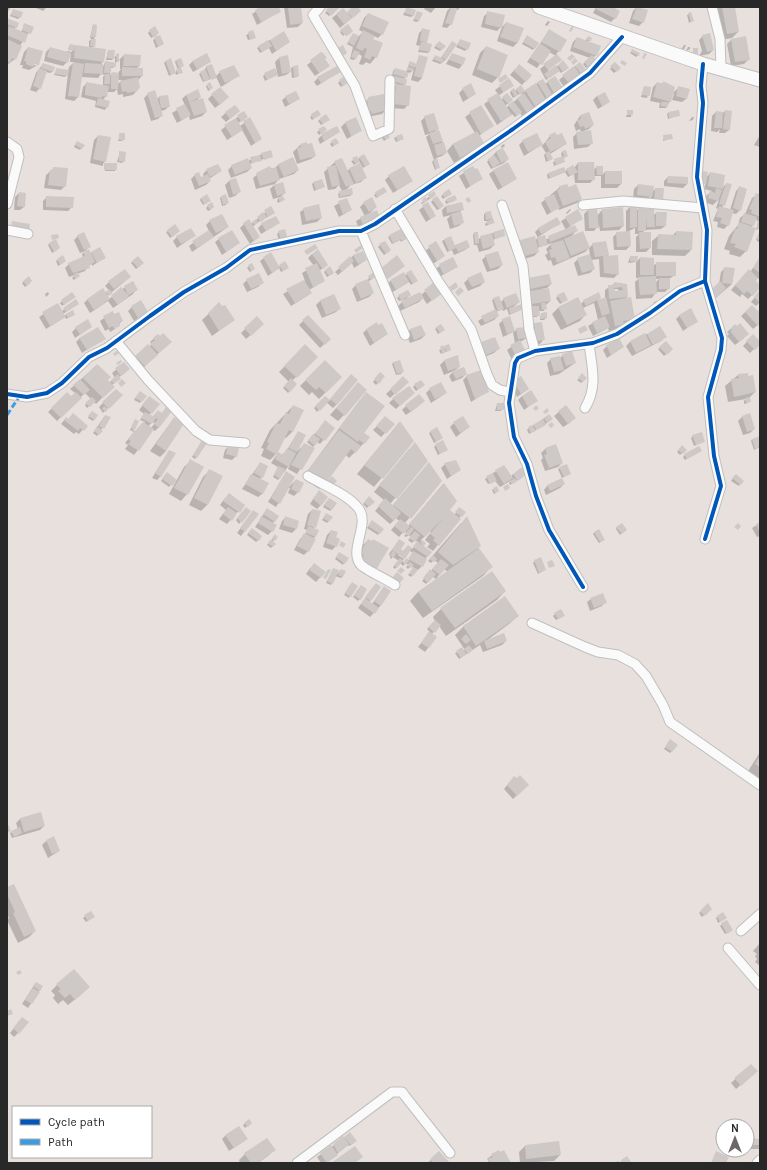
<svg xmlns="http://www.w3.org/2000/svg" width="767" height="1170" font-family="Karla,sans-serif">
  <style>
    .shadow { fill: #0003; fill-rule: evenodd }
    .building { fill: #cec9c7; fill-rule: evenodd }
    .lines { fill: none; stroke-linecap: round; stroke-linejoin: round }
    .street-casing { stroke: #c0bfbf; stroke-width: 11 }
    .secondary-casing { stroke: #c0bfbf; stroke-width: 15 }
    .street { stroke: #fbfafa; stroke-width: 9 }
    .secondary { stroke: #fbfafa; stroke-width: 13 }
    .quiet { stroke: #3d9ce0; stroke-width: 3; stroke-dasharray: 6 3; stroke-linecap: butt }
    .cycleway-casing { stroke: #fff; stroke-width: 6 }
    .cycleway { stroke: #0057b8; stroke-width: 4 }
  </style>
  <rect width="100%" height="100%" fill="#e7e0dd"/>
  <!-- shadow -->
  <path class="shadow" d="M11 7 9 10 7 12 8 8Z
    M34 7H47L43 11Z
    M262 7H277L280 11 257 25 252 14Z
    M284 7H300L302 23 298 27 287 28Z
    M331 7H339L329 16 325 13Z
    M354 7H358L360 11 340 28 332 18 343 9 347 14Z
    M425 7H436L431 13 424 9Z
    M451 7 456 9 457 7H460L458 10H456L451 24 447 28 442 27 447 11Z
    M596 7H611L615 18 611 22 593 13Z
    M637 7 647 11 643 22 639 26 629 23 633 11Z
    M715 7H734L738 32 732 38 721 40Z
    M407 8 413 16 411 17 403 15Z
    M13 10 20 17 18 19 10 16Z
    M418 12 419 20 417 22 413 21Z
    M488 13 501 27 497 31 481 27 484 16Z
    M368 14 382 34 378 38 374 36 372 40 376 57 370 64 366 62 363 65 359 64 362 56 359 54 354 60 350 59 353 47 347 44 353 34 358 37 363 32 359 30 364 18Z
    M689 14 692 21 689 23 687 15Z
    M7 19 16 27 14 29 21 32 25 25 30 33 27 34 20 46 15 59 7 65Z
    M548 21 550 22 547 26 545 25Z
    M506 23 522 29 517 43 513 47 497 41 502 27Z
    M93 25 95 37 93 40 94 46 92 48 103 62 101 64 103 67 105 62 115 63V57L112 60H106L108 51 113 58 117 55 118 61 124 55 139 66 137 68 142 69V76L138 80 139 88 133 95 123 97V94L118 95 117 89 114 92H107L106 96 103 100 109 102 105 110 95 107 96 101 81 97 83 87 87 83 103 86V77L105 75 101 74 98 78 81 77 78 97 74 101 65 99 68 74 65 77 54 75 57 69 68 71 69 67 74 62H70L71 52 67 62 63 66 44 61 46 52 50 48 67 52V51L72 52V50L68 49 70 45 89 48V41L92 39 90 38ZM120 60V69H121L118 73H112L110 75V68H113L115 63ZM118 80H122L118 84Z
    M348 25 352 31 346 36 345 34 343 36 340 32Z
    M423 29 429 52 428 53 418 52 420 46 416 45 419 33Z
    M150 31 157 35 151 38 148 33Z
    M549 31 559 51 556 54 560 60 548 70 549 72 563 62 566 69 561 73 559 71 546 80 540 69 556 56 549 52 537 68 527 62Z
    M253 32 254 38 248 40 246 35Z
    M160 36 163 44 156 48 153 40Z
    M703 36 713 50 709 54 699 56 702 51 699 40Z
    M588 37 591 38 588 42 596 55 593 58 595 61 586 68 583 64 590 58 570 51 573 42 577 38 585 41Z
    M745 37 748 60 744 64 731 66 727 44 731 40Z
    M526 38 534 48 533 50 522 44Z
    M270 40 289 42 272 54 269 48 260 53 257 48Z
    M452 42 446 59 442 63 440 64 432 61 434 58 440 59Z
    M459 42 467 49 465 51 456 47Z
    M437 44 444 46 440 51 434 48Z
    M684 45H686L684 49 681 50Z
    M486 47 498 77 492 83 472 75 480 53Z
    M688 47H690V49L686 51Z
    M28 48 38 65 29 70 22 68 23 65H20L24 52ZM29 63H37V66Z
    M633 50 638 55 636 57 630 53Z
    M321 54 329 66 315 76 307 65Z
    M452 54 462 65 459 69 446 64Z
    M419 56 422 78 418 82 411 80 414 69 410 73 408 72 404 79 405 84 403 86 408 105 404 109 391 108 392 89 397 84 391 83 395 76H392L393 71 395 69 406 72 410 62 416 65Z
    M279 58 290 72 286 75 278 77 275 62Z
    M176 60 183 65 180 68 182 72 176 75 175 72 169 76 164 63 166 61 175 72 178 70 175 62Z
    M193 61 210 62 193 72 189 65Z
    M579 63 585 71 565 88 559 80Z
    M615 63 620 68 614 73 610 69Z
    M43 64 54 68 52 72 50 73 46 72 40 88 36 92 30 90 36 73Z
    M212 65 216 76 220 72 238 76 221 87 216 77 203 82 199 74 205 70 206 67Z
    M293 67 298 76 297 77 292 78 291 68Z
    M275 69 277 74 265 81 263 76Z
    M515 69 531 75 522 85 510 75Z
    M339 72 317 86 314 82 318 78Z
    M555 77 562 88 522 116 520 113 515 117 512 114 497 125 484 104 498 94 495 90 509 80 512 86 498 96 501 100 503 98 510 102 505 106 506 108 522 95 521 93 513 98 510 93 511 91H515L520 87 524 92 542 80 545 84Z
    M340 81 345 84 341 87 338 83Z
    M657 83 669 84 670 101 666 108H659L660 103 650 101 653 87Z
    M207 85 210 90 208 91 206 86Z
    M644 87 650 88 647 98 641 97Z
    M679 87 686 99 682 102 672 100 674 94 673 93Z
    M463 89 475 94 463 102 459 93Z
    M148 94 157 99 159 97 169 106 165 110 160 111 162 115 158 119 151 121 144 98Z
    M186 95 200 97 196 101 206 112 202 116 190 120 189 116 177 123 172 113 185 105 182 99Z
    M212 95 224 101 215 108 208 99Z
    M597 96 609 102 598 109 593 100Z
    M286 97 299 99 285 107 282 100Z
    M369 98 386 110 382 114 368 117 365 102Z
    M234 106 239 111 226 122 221 117Z
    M481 106 492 126 479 136 477 150 454 163 447 151 453 144 475 133 465 117Z
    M318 111V116L312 120 310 117Z
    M628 111H632L631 117H626Z
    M725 111 729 130 725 133H719L720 129 717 132 711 131 712 116 716 112 723 113Z
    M243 113 245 119 238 123 240 126 250 119 261 139 251 146 242 130 227 140 221 130Z
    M589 113 593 125 589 129 581 132 592 143 588 147 574 149 573 137 577 133H581L580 129 576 131 574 125 580 116Z
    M668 113 679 115 668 119 667 114Z
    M326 115 327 121 321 125 318 121Z
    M425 117 438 129 434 132 439 131 446 153 442 156 436 158 439 167 435 170 432 162 434 160 426 137 430 134 425 135 421 121Z
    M692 117H694L693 120 689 121Z
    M345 123 360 131 347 139 341 127Z
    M324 127V131L319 135 317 132Z
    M339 132 320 144 318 139 322 135Z
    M120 134 124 139 122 141H118Z
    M387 134 389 137 384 141 382 138Z
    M537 134 542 146 550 136 566 144 550 154 552 159 546 162 544 155 546 153 541 145 524 156 519 145 523 141Z
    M760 135V147L754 145Z
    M98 136 105 161 103 164H116L115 171H105V164H103V171V166L90 163 94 140Z
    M664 136 672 138 663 141Z
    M396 137 403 139 396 142 394 138Z
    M332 142 336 144 332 147 330 144Z
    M76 143 83 145 80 150 74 147Z
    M504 144 505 146 502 148 508 159 504 163 491 169 487 162 496 152 502 149 501 146Z
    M300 145 315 156 311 159 297 164 293 152Z
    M120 152 124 161 122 163 117 162Z
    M563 152 567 156 563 159 564 162 554 166 553 162 562 158 561 153Z
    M262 154 272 156 250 164 251 168 247 172 231 178 228 170 232 166 248 161Z
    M360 158 367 165 363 168 359 161 354 165 351 161Z
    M335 162 347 171 350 169 365 178 361 182 351 185 346 190 352 194 350 196 339 198 338 194 342 191 339 185 335 189 328 190 324 172Z
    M578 163 593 170 597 167 602 175 605 172H621V184L617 188H601V176H594V179L590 183H575L574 174 568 177 565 172 548 179 547 175 549 173 565 171 573 166 574 168Z
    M279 164 298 170 294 174 279 179 275 184 256 189 253 178 264 169 275 168Z
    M473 167 481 179 466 189 459 176Z
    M54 168 65 186 61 190 44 188 46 175Z
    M207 170 221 171 209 179 210 181 206 185 195 190 191 179 195 175 200 178 204 177 203 174Z
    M493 171 516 179 498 190 489 174Z
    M703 172 706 178 710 173 722 188 726 184 730 185 722 208 730 210 736 191 740 187V210L736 214 732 213 728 225 724 229 717 227 718 222 713 221 718 209 716 208 719 199 713 205 704 202 706 196 712 191 704 189 706 182 703 185 699 184Z
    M389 176 412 181 393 193 385 180Z
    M668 177 687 184 683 188 664 186V181Z
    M235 179 239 192 235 196 229 198 225 185 229 181Z
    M314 182 324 187 314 191 312 184Z
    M282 183 285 193 279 198 282 201 278 203 277 200 280 197 273 199 270 189 274 185Z
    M638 185 652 192 655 189H662L651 205V196L647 200 633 198 634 189Z
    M560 187 581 199 577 203 559 210 558 208 547 215 541 203Z
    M384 188V193L376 198 374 195Z
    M19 193 24 207 20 210H14L15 197Z
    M434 193V196L422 204 421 203Z
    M760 193V219L758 222 756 219 751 228 746 251 740 257 729 254 730 251 724 249 729 236 738 225 740 218 745 214 752 198Z
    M443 195H449L443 199 441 196Z
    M47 197 72 207 68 211 43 210V201Z
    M221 197 227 203 226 205 222 206 220 198Z
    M201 198 210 201 203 205 200 200Z
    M346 199 351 210 339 217 334 206Z
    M433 200 441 208 437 210 431 202Z
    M447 200 454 201 446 204 445 201Z
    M364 203 376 207 369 214 379 218 359 229 356 221 365 216 360 207Z
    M428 203 435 216 426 222 419 210Z
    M462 203 463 209 460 212 463 222 459 226 450 229 447 219 451 215 443 217 442 210 446 206Z
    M208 206 212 209 208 211 206 208Z
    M630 207 636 211 639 208 654 215 656 213 665 226 661 229 645 230 642 233 650 248 646 252H636V237L639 234H635V228L629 231 630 246 626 250H614L613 237 617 233H626V211Z
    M271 208 274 213 266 218 265 217 252 227 259 237 250 244 240 228 244 224H251Z
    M304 209 321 218 317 222 302 225 300 212Z
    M570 209 571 210 567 214 566 213Z
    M588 210 597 216 602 210 623 226 619 230 600 231 599 225 594 231H585L584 214Z
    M578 211 582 218 568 228 576 231 571 237 589 248 585 252 553 266 551 260 548 261 545 255 548 253 546 249 552 243 537 248 538 252 534 256 521 260 517 245 521 241 535 240 538 238 535 232 539 228 560 223 538 237 545 240 566 230 561 221Z
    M490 212 494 222 486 226 485 224 489 221H484V214Z
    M210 221 228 227 192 252 189 246 209 231 206 225Z
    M758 222H760V228L756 230Z
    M279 223 261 234 258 228 262 224Z
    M168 231 177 233 170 238 166 232Z
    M760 231V243L756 240Z
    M279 232 287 239 280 243 277 234Z
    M676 232 691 250 685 256 652 255V241L659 235 672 236Z
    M474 233 478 239 493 233 504 235 493 240 494 245 490 249 479 252 477 245H474L473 235Z
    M78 236 89 247 84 252 90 254 92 252 104 258 92 266V264L88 266 85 271 77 274V277L74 280 72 278 75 275 69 277 65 268 69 264 83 257 82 254 85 251 80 253 74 240Z
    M194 236 177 248 173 241 177 237Z
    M390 236 407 238 401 242 400 240 392 244 388 237Z
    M450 237 454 247 456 245 469 247 465 250 454 255 452 250 447 252 442 241Z
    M219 239 239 243 222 255 215 242Z
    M606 242 608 256 618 274 614 278 600 277 599 259 591 260 594 269 590 273 578 276 574 263 578 259 590 255 589 248 593 244Z
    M50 243 57 250 52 253 48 245Z
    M436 243 444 256 433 264 425 251Z
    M380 245 388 252 384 255 378 247Z
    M312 254 323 268 319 271 324 281 309 290 311 293 307 296 291 306 283 294 305 281 302 273 314 266 308 258Z
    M354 255 366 260 354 268 352 263 338 275 335 272Z
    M486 256 502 265 498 269 487 272 482 260Z
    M62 257 63 263 58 266 56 261Z
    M137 257 143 263 136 269 131 263Z
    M630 257H637L636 262 640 258 653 266 657 263 675 275 669 279V288L665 292H656L652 298 636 299 635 282 639 278H636V262L628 263ZM655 279H659L655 283Z
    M264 258 278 267 280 266 286 269 281 272 279 268 268 276 260 261Z
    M453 258 457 267 439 277 435 269Z
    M759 260 760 279 757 278 754 281 760 287 748 299 742 294 740 297 731 290 745 274 750 272Z
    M249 266 254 269 250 272 247 268Z
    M329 268 332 274 327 277 324 272Z
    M725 268 734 269 732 284 710 303 705 298 719 284 721 272Z
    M410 272 416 281 411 285 409 282 391 293 387 285 390 281 403 274 404 276Z
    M130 277 107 296 109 299 132 282 136 290 133 294 113 308 108 301 90 313 84 303 88 299 105 293 109 290 105 286 109 282Z
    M369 277H374L368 282 373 293 369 297 357 302 352 289 356 285 368 280Z
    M28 278 30 283 25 287 22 283Z
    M468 279 484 282 480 286 468 291 464 283Z
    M529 279 551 284 547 288 541 289 550 301 546 305 544 311H538L537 317H530L526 296 531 291 527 292Z
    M247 280 262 283 258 287 247 292 243 284Z
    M615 283H621L627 297 625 299 634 319 628 325 609 331 608 328 593 336 588 326 598 320 594 303 583 308 586 314 580 321 561 330 552 314 558 308 581 304 584 301 600 298 597 301 605 298V290ZM613 289H618L619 292H614Z
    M434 284 437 296 427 304 423 298 419 302 400 311 398 306 405 299 399 301 397 298 399 296 410 295 405 300 421 295Z
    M760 291V302L756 306 751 302Z
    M48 292 49 294 46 297 45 294Z
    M72 293 73 298 62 306 60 303Z
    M334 295 340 308 336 312 322 318 316 305 320 301Z
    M558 296 565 301 560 304 556 298Z
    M494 299 500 303 504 299 519 302 513 307 523 309 509 315 507 309 503 311 502 309 496 312 498 316 494 320 481 326 478 321 495 310 492 300Z
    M658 301V304L653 306 654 302Z
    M219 304 234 320 212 336 202 320Z
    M58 305 61 311 76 305 63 314 64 316 72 311 74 315 66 319 65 317 46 329 39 317Z
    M752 306 758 313 760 311V323L753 329 741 316Z
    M132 307 147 312 134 321 128 311Z
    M112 312 122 321 115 329 110 332 109 329 105 331 100 321Z
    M541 314 546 318 544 320H540Z
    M680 315 697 321 683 331 676 319Z
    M308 316 330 339 320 348 299 325Z
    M510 317 514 332 517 329 527 338 520 342 525 352 512 360 507 350 515 344 513 332 503 337 499 324 503 320Z
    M257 318 259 328 246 339 241 333Z
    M534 324 543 340 540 344H532L530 328Z
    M735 325 744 338 735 345 727 336 729 334 727 332Z
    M421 326 425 335 421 339 410 343 406 334 410 330Z
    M91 327 75 338 72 332 76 328Z
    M437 328 442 331 438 334 435 329Z
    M367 329 387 334 370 346 363 333Z
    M647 334 665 337 661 341 632 356 626 346 630 342Z
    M158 335 166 346 141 370 132 360 148 346 149 347 152 344 150 342Z
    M753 335 760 343 750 353 743 346Z
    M80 338 104 339 82 353 76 342Z
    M494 338 498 349 494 353 482 358 477 347 481 343Z
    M666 343 672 349 664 356 658 349Z
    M305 346 316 357 292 381 296 384 288 393 283 388 289 382 279 372Z
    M448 346 450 350 441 354 439 350Z
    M607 346 623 347 607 358 603 350Z
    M563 355 575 363 559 374 550 376 547 363 551 359 560 358Z
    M457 356 459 367 454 371 466 374 462 378 452 382 449 376 454 371 444 375 440 365 444 361Z
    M325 361 341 377 319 399 312 392 309 395 300 386Z
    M394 362 402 372 401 374 396 375 392 364Z
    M124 363 125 373 119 377 118 380 112 385 113 387 96 404 94 402 87 408 85 405 91 399 85 393 57 421 48 412 67 394 71 397 75 393 70 389 97 365 109 383 115 378 112 373Z
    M380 373 384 376 376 385 373 382Z
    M583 375 586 378 581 383 577 380Z
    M738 375 755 392 749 398 748 403 744 404V401L746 399 728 402 725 386Z
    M467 376 488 391 471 402 463 380Z
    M403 378 407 382 390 398 386 394Z
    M347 379 337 404 333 408 326 402 317 412 314 408 325 397 329 401Z
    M514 381 528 389 517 397 510 385Z
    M415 385 422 386 416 391 413 387Z
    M430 389 446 393 431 403 426 393Z
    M116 390 121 395 103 413 99 407Z
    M352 390 344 415 338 421 330 415Z
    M399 393H413L396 409 389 403Z
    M138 394 141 402 140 403 134 400Z
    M522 396 536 401 524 410 518 400Z
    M360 400 364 443 349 458 346 455 319 489 303 477Z
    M146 401 151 413 149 415 153 417 158 411 159 427 155 431 153 430 134 455 125 449 128 445 125 443 134 432 130 430 134 422 133 430 136 432 145 422 140 420 144 414 139 410ZM152 422 155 423 151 428 148 427Z
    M497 404H503L501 411H495Z
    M420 405 406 415 402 410 406 406Z
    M293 406 303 411 292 432 286 438 284 437 276 454 270 460 261 456 264 449 261 448 270 430Z
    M566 406 571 422 563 427 554 416Z
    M90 414 94 420 93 421 88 418Z
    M749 414 754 429 750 433 743 435 738 421 742 417Z
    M549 415 550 421 529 434 527 430 529 428Z
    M104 417 109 418 97 436 93 433Z
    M66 418 68 419 86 426 79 434 76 432 74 434 61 424Z
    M174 418 166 451 160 457 150 451Z
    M382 421 385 433 381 437 373 430Z
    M400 422 412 441 374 487 357 474Z
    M454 423 469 427 456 437 450 427Z
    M322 426 334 428 320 444 317 442 313 447 307 442Z
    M298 432 297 451 305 444 313 449 297 474 288 469 290 464 278 480 273 477 278 467 271 463 275 457 279 453 282 455 287 450Z
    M431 432 442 438 434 443 429 433Z
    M693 436 704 441 694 446 691 438Z
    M752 439 760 440V447L754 450 751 441Z
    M201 443H205L195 459 192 457Z
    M436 445 447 450 438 455 434 447Z
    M229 446 236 456 232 460 223 458 225 450Z
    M556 446 562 463 558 467 545 471 541 460 543 458 541 453 545 449Z
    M682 447 685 450 680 455 677 452Z
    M409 449 427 461 390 504 392 506 429 463 441 481 405 523 408 526 443 484 448 510 454 515 459 509 464 512 433 551 427 547 430 544 425 540 431 532 430 531 421 540 424 543 422 546 427 556 422 566 418 570 417 569 411 577 408 575 414 568 411 566 408 569 406 567 408 565 406 563 403 566 400 563 395 569 393 567 399 561 393 557 391 559 389 554 399 540V550L402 552 408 546 412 549 418 542 415 540 412 543 408 540 411 537 409 535 406 537 404 536 407 533 404 531 399 537 391 530 399 521 396 518 390 524 375 511 384 500 374 492ZM410 551 413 553 408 561 404 562 402 561 404 559 398 555Z
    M169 451 161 476 157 480 152 478Z
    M701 451 685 460 683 457 685 455Z
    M191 461 187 494 181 501 169 494 184 467Z
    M260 463 262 477 260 479 262 494 258 497 242 489Z
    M445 464 460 470 447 479 441 468Z
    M503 466 511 477 513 474H526L510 485 509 483 512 480 500 487 495 481 488 484 485 479Z
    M560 468 570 474 562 478 558 469Z
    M209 471 221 477 207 505 201 511 189 505 203 477Z
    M286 472 289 487 296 480 298 492 294 496 288 493 290 488H288L276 507 268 502Z
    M165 475 175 480 169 487 161 481Z
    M734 477 740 484 739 486 731 481Z
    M564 484 560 488 546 495 544 490 547 486Z
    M493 489 496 493 494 494 492 490Z
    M315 496 321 505 317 509 310 504Z
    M225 498 244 505 227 524 219 519 226 510 220 505Z
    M369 498 373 502 367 508 363 504Z
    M327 501 331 510 330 511 323 507Z
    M246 508 250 511 239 524 236 520Z
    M267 509 278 517 272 524V531L268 535 255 527Z
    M312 510 315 536 308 551 304 555 294 550 300 539 305 535 307 530 304 529 308 514Z
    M258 514 241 536 237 533 250 515Z
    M325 516 331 518 327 523 322 520Z
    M286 517 296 529 292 533 279 529 282 521Z
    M371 523 379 533 378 535 367 528Z
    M461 523 491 567 483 576 423 618 410 601 418 592 448 572 444 569 436 579 432 576 426 584 422 581 438 563 434 560 431 563 428 561Z
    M760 523V536L757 537 752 528Z
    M617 527 624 531 620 535 616 529Z
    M250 531 261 537 256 542 247 535Z
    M331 531 336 546 332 550 323 547 327 535Z
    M595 532 604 540 599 543 593 534Z
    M275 536 273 542 275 544 271 548 267 545Z
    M368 540 371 542 373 540 369 576 355 567 362 546Z
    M338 555 344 563 343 565 335 559Z
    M535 561 543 571 538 574 533 563Z
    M310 568 325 572 316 582 306 574Z
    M333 569 336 575 341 570 342 577 341 578 335 576 331 585 326 583Z
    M376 584 380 587 369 602 372 604 384 587 381 605 370 617 358 608Z
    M350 585V596L349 598 344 595Z
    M359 588 360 599 358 601 353 597Z
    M505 591 497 600 446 636 439 626 432 634 436 637 425 652 418 647 430 632 427 629 435 621 433 617 441 609Z
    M505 598 518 616 509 624 486 641H506L502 645 483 652 480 645 459 659 455 653 465 650 455 635 463 627Z
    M591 599 605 602 602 606 590 611 587 602Z
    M555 614 562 617 556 620 553 616Z
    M669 742 672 751 670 753 664 749Z
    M760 752V781L747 773Z
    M514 777 528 785 513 799 504 789Z
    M40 813 44 826 40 830 12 838 9 831 7 833V826L10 833 18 829 16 823 20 819Z
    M46 841 59 851 48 858 42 845Z
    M7 888 35 931 29 937 18 943 7 920 9 918 8 916 7 917Z
    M708 905 711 909 702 917 699 913Z
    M91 912 92 918 86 922 83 918Z
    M717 917 724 919 718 923 716 918Z
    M726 921 730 931 725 934 720 926Z
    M760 943V966L755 962 757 959 755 956 757 954 753 951Z
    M35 984 42 987 28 1008 22 1004Z
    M57 985 83 993 68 1005 63 1000 58 1004 53 998 55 995 51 991Z
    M19 1022 18 1033 14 1037 10 1033Z
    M751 1065 752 1075 736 1089 731 1083Z
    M249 1120 251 1123 245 1128 243 1125Z
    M350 1134 354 1143 349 1146 348 1145 326 1163H321L317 1157Z
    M226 1135 247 1139 229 1151 222 1139Z
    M267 1139 274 1150 268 1156 258 1163H240L239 1160 245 1154Z
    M750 1139 760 1140V1149H747V1143Z
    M525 1146 560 1155 554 1161 520 1163 519 1152Z
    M498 1151 510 1163H486L489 1161 487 1159Z
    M627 1158 629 1163H615L618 1161 619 1163Z
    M431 1160 447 1163H427Z"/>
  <!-- building -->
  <path class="building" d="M260 7H279L281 12 261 22 255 10Z
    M288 7H301L303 23 290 25Z
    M329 7H340L331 16 326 10Z
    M352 7H358L361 11 353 18 347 12Z
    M406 7 416 10 414 16 405 13Z
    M451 7 457 9 452 25 445 23Z
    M597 7H613L620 11 616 19 596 9Z
    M637 7 648 10 644 23 632 19Z
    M722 7H735L739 32 727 34Z
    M343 8 352 18 344 24 336 14Z
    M13 9 23 12 21 18 11 15Z
    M417 11 423 13 419 21 414 19Z
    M487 11 505 15 502 28 485 24Z
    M691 12 694 21 691 22 688 13Z
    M368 13 389 22 383 35 362 26Z
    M7 18 19 23 17 28 7 24Z
    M506 22 524 28 518 43 500 37Z
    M24 23 34 27 31 34 22 30Z
    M93 24 97 25 96 37H91Z
    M348 24 353 31 349 35 347 34 345 35 340 30Z
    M573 24 575 25 571 32 569 31Z
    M9 26 28 34 25 43 7 35Z
    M155 26 159 33 153 37 149 30Z
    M422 28 430 30 427 43 432 44 430 52 419 50 421 42H426L420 41Z
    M549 29 567 40 560 52 541 42Z
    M253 30 256 38 250 40 248 32Z
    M363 30 375 36 373 39 383 43 377 58 372 56 370 60 364 57 367 49 364 48 363 51 356 48Z
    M284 31 290 42 276 51 270 40Z
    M353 33 359 36 354 46 348 42Z
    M710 33 714 50 707 52 702 35Z
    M160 35 164 44 158 47 154 37Z
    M527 35 539 43 535 49 523 42Z
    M588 36 592 38 591 41 586 40Z
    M746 36 750 60 735 62 731 39Z
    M577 37 601 46 597 56 573 47Z
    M7 39 22 46 16 60 12 58 10 63 7 61Z
    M91 39H96L95 47 90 46Z
    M460 39 471 43 468 50 457 45Z
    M268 40 272 46 262 52 258 46Z
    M439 41 446 46 442 50 435 46Z
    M452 41 457 44 446 60 442 57Z
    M540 43 551 51 542 65 530 58Z
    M70 44 75 45 74 51 68 50Z
    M75 45 106 49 104 62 74 58Z
    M343 45 347 53 340 58 335 50Z
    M486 46 508 55 499 78 477 69Z
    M28 47 43 51 39 65 34 64 33 67 26 64V61H24Z
    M50 47 71 53 68 63 47 57Z
    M693 48H698V54L693 53Z
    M632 49 640 53 639 56 631 52Z
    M108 50H115L114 59 107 58Z
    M354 50 360 52 356 59 351 57Z
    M321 52 323 53 327 58 325 59 330 66 319 73 310 60Z
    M119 53V62H117L116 54Z
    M207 53 211 62 197 69 192 61Z
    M452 53 466 58 463 65 449 60Z
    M644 53 647 54 644 59 642 58Z
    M124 54 141 55 140 66H123Z
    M557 54 562 60 548 70 543 64Z
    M572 54 575 57 570 61 567 58Z
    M288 55 291 72 282 74 279 57Z
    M419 55 428 57 422 78 414 76Z
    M435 55 444 59 442 63 433 59Z
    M592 55 597 61 589 68 584 62Z
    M171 58 176 73 171 75 165 61Z
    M181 58 184 66 179 68 176 60Z
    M575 58 578 61 573 65 571 62Z
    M563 60 569 68 563 72 558 65Z
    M622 60 627 63 625 66 620 63Z
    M105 61 116 63V67H111V73H104Z
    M410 61 417 64 415 68 408 65Z
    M73 62 84 64 79 97 68 96Z
    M580 62 587 71 582 75 575 66Z
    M615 62 621 68 617 72 610 66Z
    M43 63 55 67 53 72 41 68Z
    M85 63 103 64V74L84 73Z
    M212 64 217 78 211 80 206 66Z
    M519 64 532 75 526 82 514 71Z
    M234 65 240 76 225 83 219 71Z
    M298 65 299 76 294 77 293 66Z
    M556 65 560 71 548 79 544 74Z
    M337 66 341 72 321 83 317 77Z
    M574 66 581 76 570 84 562 75Z
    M122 67 143 68V76H122Z
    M408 67 413 68 412 71 407 70Z
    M39 68 47 71 41 89 33 86Z
    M56 68 69 70 68 76 55 74Z
    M179 68H181L183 73 178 74 176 69Z
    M275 68 278 75 267 80 264 73Z
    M395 68 409 72 407 78 393 74Z
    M205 69 210 79 204 81 200 72Z
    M113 72 119 73 118 89H111V74Z
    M105 74H110V84H104Z
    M506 74 508 78 500 83 498 79Z
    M394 76 407 79 406 85 392 81Z
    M555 76 563 88 554 93 547 81Z
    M138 77 140 88 137 89 138 91 127 93 126 91 122 92 120 81Z
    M343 77 348 83 343 86 339 80Z
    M509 78 514 86 503 92 499 85Z
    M543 79 552 94 547 98 537 82Z
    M663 81 675 87 671 102 653 97 657 82 663 84Z
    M86 82 109 86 107 97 102 96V98L85 95Z
    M210 82 213 88 210 90 207 84Z
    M471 83 476 94 468 98 462 88Z
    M536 83 546 100 535 106 525 90Z
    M396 84 411 86 409 106 394 104Z
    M521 85 525 91 520 95 516 89Z
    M644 86 651 87 650 96 642 95Z
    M678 86 690 89 687 99 676 96Z
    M220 87 229 97 220 105 211 94Z
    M514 88 518 95 515 97 511 90Z
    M198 89 201 97 189 102 186 95Z
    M155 90 163 116 155 118 147 93Z
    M296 91 300 99 289 104 285 96Z
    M605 92 610 102 602 106 597 96Z
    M498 93 512 115 501 121 487 99Z
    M507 93 513 100 508 104 502 97Z
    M524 93 534 108 527 113 517 98Z
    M384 94 387 110 372 114 371 111 369 112 367 100 369 99 368 97Z
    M168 95 170 107 161 108 159 96Z
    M98 98 110 101 108 108 96 105Z
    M203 98 207 112 194 116 189 102Z
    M513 101 522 112 517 116 508 105Z
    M661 102H668V107L661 106Z
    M185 104 191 115 181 120 176 108Z
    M235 105 240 111 230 119 225 112Z
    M481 105 494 126 481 134 469 112Z
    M318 110 321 115 313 119 311 114Z
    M627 110H633V115H627Z
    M679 110 680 116 669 118 668 112Z
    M725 110 732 111 730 130 723 129Z
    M244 111 248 117 241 122 237 115Z
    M716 111 723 112 722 128H714Z
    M589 112 594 125 585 129 584 126 580 127 577 120 581 119 580 115Z
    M434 113 439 129 429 132 424 116Z
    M326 114 330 120 323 124 319 119Z
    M250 117 262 139 255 143 243 121Z
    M356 117 362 131 351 136 345 122Z
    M236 118 243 130 232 137 224 125Z
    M324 126 327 130 321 134 318 129Z
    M337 126 340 132 324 141 321 134Z
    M439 130 443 141 433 144 429 133Z
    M591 130 593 144 578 145 576 132Z
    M477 131 485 144 460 158 453 144Z
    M555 132 557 135 562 133 567 144 550 152 553 159 548 161 545 153 550 151 545 142 551 138 549 135Z
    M119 133H125V140H119Z
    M387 133 390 137 386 140 383 136Z
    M537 133 543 145 528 152 522 140Z
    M402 134 404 139 397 141 396 136Z
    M672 134 673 139 664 140 663 135Z
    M98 135 111 137 106 162 93 159Z
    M336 138 339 143 334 146 331 141Z
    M77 141 85 145 82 149 75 145Z
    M307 142V144L312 143 316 156 300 160 297 148 301 147 300 144Z
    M444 142 447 153 437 156 434 145Z
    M503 148 509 159 501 163 496 151Z
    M271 150 273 157 264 160 261 153Z
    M566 150 568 156 564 158 565 162 556 165 554 159 564 156 562 151Z
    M119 151 126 152 125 162 119 161Z
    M364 154 370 164 365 167 359 157Z
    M260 155 262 161 252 163 250 157Z
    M494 155 500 163 493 168 488 159Z
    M357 156 360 162 356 164 352 158Z
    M293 157 299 170 284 177 278 164Z
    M248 158 252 168 235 175 231 165Z
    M342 158 354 184 346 187 334 161Z
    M437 158 440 168 436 169 433 160Z
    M508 162 517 179 502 187 493 170Z
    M578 162H594L595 180H578Z
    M104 163H117V170H104Z
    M360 163 367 178 356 183 349 168Z
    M218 164 222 171 210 177 206 169Z
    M336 165 340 185 332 187 327 167Z
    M573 165 578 172 570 176 566 169Z
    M270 166 271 169 276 167 280 180 260 186 256 173Z
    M404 166 413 181 397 190 388 175Z
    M473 166 475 169 477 168 483 179 470 186 463 171Z
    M596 166H603V175H597Z
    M53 167 68 168 66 187 48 185 50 170H53Z
    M564 167 566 172 550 178 548 173Z
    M605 171H622V184H605Z
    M703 171 708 172 706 184 700 182Z
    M199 172 201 177 208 174 211 181 199 186 194 174Z
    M710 172 725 175 723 189 708 186Z
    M668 176 688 177V184L667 183Z
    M236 178 241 192 233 195 229 180Z
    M322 179 325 187 316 190 313 182Z
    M283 182 286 193 277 196 274 185Z
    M726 183 732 184 725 206 719 204Z
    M567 184 569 187 576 184 582 199 563 206 557 190 560 189 559 186Z
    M638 184 654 186 652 197 637 195Z
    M739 186 747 189 741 211 733 208Z
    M384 187 387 192 377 197 375 192Z
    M352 188 353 194 340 197 339 191Z
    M655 188H664L663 202H654Z
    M716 188 722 190 718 201 708 198 710 191 715 193Z
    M449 189 452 194 445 198 442 194Z
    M434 191 436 195 430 199 428 195Z
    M19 192 26 193 25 207 17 206Z
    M756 193 760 195V217L751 213 752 210 749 209Z
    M207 194 211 201 204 204 201 198Z
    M226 194 229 203 223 205 221 196Z
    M554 194 560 208 551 212 544 198Z
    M455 195 457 200 448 203 446 199Z
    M46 196 74 197 73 208 46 207Z
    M283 196 285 200 280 202 278 198Z
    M437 196 444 206 439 209 432 199Z
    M372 197 377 207 369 212 363 202Z
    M425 197 428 200 424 203 422 200Z
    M469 197 471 201 468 203 465 199Z
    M347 198 352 210 343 214 338 201Z
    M212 202 214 207 210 210 207 205Z
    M428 202 436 216 430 219 422 205Z
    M462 202 464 210 447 213 446 206Z
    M319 204 322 218 306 221 303 208Z
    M271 206 275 213 268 217 264 210Z
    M630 206H637V227L630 228Z
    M719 206 734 210 729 226 720 223 722 218 716 217Z
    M623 207 624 226 603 228 602 209Z
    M638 207H646V209H654L655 227H647L646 218V231H638Z
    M597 208 599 228H589L588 209Z
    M578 209 583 219 570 226 565 217Z
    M377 210 380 218 363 225 360 217Z
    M461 211 464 223 454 226 451 214Z
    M491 211 492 219 495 223 488 225 486 222 492 219 486 220 485 212Z
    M263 212 267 217 261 222 257 217Z
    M656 212H667L666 226H656Z
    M744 213 757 217 754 226 741 222Z
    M222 214 229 227 216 233 209 220Z
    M276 216 280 223 266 231 261 223Z
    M557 217 561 224 541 234 538 228Z
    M249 219 260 237 254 241 243 223Z
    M256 219 258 223 255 225 252 222Z
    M12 221 30 224 29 232 11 229Z
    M758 221H760V229L757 228Z
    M739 222 756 228 747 252 734 247 736 244 730 243 735 229H737Z
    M175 224 180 231 172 237 167 230Z
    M575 225 578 231 550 242 548 236Z
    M191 228 196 236 181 244 176 236Z
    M403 228 408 238 402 241 397 231Z
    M285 229 288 240 282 242 278 231Z
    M504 229 505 236 495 239 493 232Z
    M209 230 214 237 197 248 192 241Z
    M232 230 240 243 226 252 218 238Z
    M397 231 401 239 393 243 389 235Z
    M583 231 590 248 571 256 564 239Z
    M630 231 631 246 617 247 616 232Z
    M676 231 693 232 692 250 657 249 658 234 676 235Z
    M760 231V240L756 239Z
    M84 232 91 247 84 250 77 235Z
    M474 232H478L479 243 475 244Z
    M639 232H651V248L640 249Z
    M492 233 495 245 483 249 480 236Z
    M58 234 59 238 52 240 51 235Z
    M545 235 548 245 539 247 537 237Z
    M451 236 456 248 449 251 444 239Z
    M535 236 539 252 525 256 520 240Z
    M56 239 60 248 54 252 49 243Z
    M467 240 470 247 458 252 455 245Z
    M563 240 570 258 557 263 555 257 551 258 549 250 552 249 550 244Z
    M385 241 391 250 386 254 379 244Z
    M436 241 445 256 437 261 428 246Z
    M606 241 609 255 604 256 618 255 619 275 604 273 603 256 595 257 592 243Z
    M315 244 318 248 307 255 304 251Z
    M361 245 363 248 356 253 354 250Z
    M100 247 106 258 97 263 91 252Z
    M89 249 95 262 89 265 90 268 73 273 68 263 85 256 83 252Z
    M318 249 328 265 323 269 312 254Z
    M363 251 367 260 358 264 353 255Z
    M498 251 503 265 490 269 485 255Z
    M271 252 280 268 272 273 263 257Z
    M590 254 595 269 582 273 577 258Z
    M63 255 66 261 60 265 57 259Z
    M397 255 405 266 388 279 380 269Z
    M138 256 144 263 138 268 132 261Z
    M350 256 354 261 342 272 338 267Z
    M630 256H638L637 262 630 261Z
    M453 257 458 267 443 274 439 264Z
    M640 257 654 258V275H640Z
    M759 258 760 259V273L753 268Z
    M285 261 289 268 283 271 279 265Z
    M656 262H676V276H656Z
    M252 263 255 269 251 271 248 265Z
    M317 263 325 281 313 287 305 268Z
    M330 266 334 273 329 276 325 270Z
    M724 267 735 268 732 284 722 283Z
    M125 269 131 277 114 289 108 281Z
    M749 269 758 278 756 281 760 285V288L753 296 747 291 744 294 735 285Z
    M411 270 418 281 413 284 406 273Z
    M77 272 80 276 76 279 73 275Z
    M374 272 377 276 371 280 368 276Z
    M404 272 409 282 396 290 390 280Z
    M481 272 485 282 472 287 467 278Z
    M259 273 264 283 251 289 246 279Z
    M549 274 552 284 531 289 528 278Z
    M29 276 32 281 27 286 23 281Z
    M656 276 657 294 640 295 638 277Z
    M659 278H670V289H659Z
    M368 279 374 293 361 299 355 284Z
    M304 280 312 293 295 303 286 289Z
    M133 281 138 290 128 295 124 286Z
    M720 281 726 288 714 300 708 293Z
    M434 282 443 293 432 301 424 290Z
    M456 282 458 287 452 291 449 287Z
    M614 282 627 284 628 297 609 299 608 285H614ZM622 287 623 290 615 291 614 288Z
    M121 287 129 296 118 305 111 296Z
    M460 287 464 291 458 296 455 292Z
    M103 288 110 299 94 310 87 299Z
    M549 288 551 301 532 304 530 291Z
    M109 289 113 293 109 296 106 292Z
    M408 290 411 295 401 300 398 295Z
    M760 290V303L754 297Z
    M72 292 76 297 64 305 61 300Z
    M420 292 424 298 405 308 401 301Z
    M564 292 568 300 562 303 557 295Z
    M599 292 601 298 598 300 606 297 610 313 602 316 597 300 586 306 583 300Z
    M516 293 520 302 507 308 503 298Z
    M334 294 341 309 326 315 320 300Z
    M499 296 504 309 498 311 493 298Z
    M578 297 587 315 567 325 558 307Z
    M631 297 635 319 623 321 624 324 615 326 610 301Z
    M76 299 79 304 66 312 63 308Z
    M141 300 148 312 138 318 131 306Z
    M219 302 222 306 225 305 235 320 219 331 208 313Z
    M58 303 66 317 50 326 42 312Z
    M541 303H546L547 309 542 310Z
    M522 304 524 309 510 314 509 308Z
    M752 305 758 311 760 309V324L758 326 745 312Z
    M531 306H539L540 316H531Z
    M691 308 698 322 687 328 679 315Z
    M496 309 499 316 485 323 481 316Z
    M73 310 75 315 68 318 66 314Z
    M113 311 114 314 119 312 123 321 119 323 120 326 114 329 113 326 109 328 103 316Z
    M547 312V318L541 319V313Z
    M308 315 331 339 325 345 302 320Z
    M257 316 264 324 251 336 244 328Z
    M510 316 515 331 507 334 502 319Z
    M605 316 610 327 597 333 592 322Z
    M88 319 92 327 80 335 75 327Z
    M377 322 378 325 382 323 388 334 374 343 366 329Z
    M542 322 545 340 536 341 534 323Z
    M740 323 749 334 739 342 730 331 732 330 731 328 735 324 737 326Z
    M441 324 445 330 440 333 436 327Z
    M421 325 426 335 414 340 410 329Z
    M585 325 588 330 580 334 578 329Z
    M660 326 667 337 653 345 647 334Z
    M98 327 106 339 87 350 79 338Z
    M526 327 528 338 518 339 516 328Z
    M163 333 172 342 159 353 150 344 155 340 153 338 158 334 160 336Z
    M645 333 651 345 636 353 630 341Z
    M753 334 760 341V345L755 350 746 341Z
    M495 337 500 349 486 355 481 342Z
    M619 338 624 347 611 355 606 345Z
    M520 340 526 352 516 356 510 345Z
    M666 341 673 349 667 355 659 347Z
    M148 344 158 355 145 366 135 356Z
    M305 344 318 357 297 378 284 366Z
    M449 344 451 350 447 352 444 346Z
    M443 345 446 352 442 353 440 347Z
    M116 351 119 353 115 356 113 354Z
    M572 351 576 363 566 366 562 354Z
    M458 355 460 367 448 371 444 360Z
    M560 356 564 370 554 372 550 358Z
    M121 360 122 362 118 365 116 363Z
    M325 360 342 377 326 393 319 387 316 390 305 380Z
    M400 360 404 372 397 374 393 362Z
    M124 362 130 369 121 376 115 368Z
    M97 364 111 377 108 380 115 387 103 398 83 378Z
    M464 367 467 374 456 379 452 371Z
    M481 370 489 392 475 399 466 375Z
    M380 372 385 376 379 384 374 379Z
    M582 373 587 378 583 382 578 378Z
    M748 373V376L753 375 756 392 734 397 731 379 739 378 738 374Z
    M118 374 121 379 114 384 111 380Z
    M351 374 358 380 337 405 330 399Z
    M403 376 409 382 395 395 390 389Z
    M521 376 529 389 521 394 513 380Z
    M291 378 297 384 290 392 284 386Z
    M80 379 90 390 84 395 73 385Z
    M122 379 126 383 121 387 118 383Z
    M421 380 425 385 418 390 414 384Z
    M358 382 367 390 345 416 336 408Z
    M441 382 447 393 435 399 429 388Z
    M409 386 415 393 400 406 392 398Z
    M116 389 123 395 109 409 102 402Z
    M531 390 538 401 528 407 522 396Z
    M140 391 147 396 142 402 135 398Z
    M67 392 71 396 76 392 82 398 61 418 51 408Z
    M366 392 385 406 364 433 370 437 365 444 359 440 358 442 339 428Z
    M419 394 425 401 411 412 405 405Z
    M149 396 160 404 152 414 142 405Z
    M325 396 330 400 320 411 315 406Z
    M92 397 96 401 90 407 85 403Z
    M750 397 751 402 746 403 745 398Z
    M497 403H504V410H497Z
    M293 405 304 410 293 432 289 430 278 452 283 455 287 448 296 453 289 467 275 459 277 455 266 449 269 443 267 442 276 423 280 424 286 412 289 414Z
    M536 405 539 408 536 411 533 409Z
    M566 405 576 418 568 424 558 411Z
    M104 406 108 409 106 412 102 409Z
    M166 407 172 411 159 428 154 424 158 419 156 418 152 424 141 418 145 412 153 416 158 410 162 413Z
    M547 408 549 411 545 414 543 412Z
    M92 411 98 415 95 420 88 416Z
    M73 413 88 426 84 431 80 428 78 431 64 420 66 417 68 419Z
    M750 413 755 429 747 432 742 416Z
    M549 414 553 419 547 423 544 418Z
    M105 415 111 417 104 429 99 426Z
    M385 416 395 424 386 434 376 426Z
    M463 416 470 427 460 433 453 422Z
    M174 417 184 424 166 451 156 444Z
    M135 419 139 421 135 430 131 428Z
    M543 419 546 425 537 430 533 425Z
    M325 420 335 428 325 441 315 434Z
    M400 421 414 441 383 479 364 465Z
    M143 422 154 429 139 451 128 444 131 441 128 439Z
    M552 422 554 425 551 428 548 425Z
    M532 425 536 431 531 433 528 427Z
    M97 426 103 431 99 435 94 431Z
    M437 427 443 438 436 442 430 431Z
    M339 430 361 446 356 453 351 449 326 483 308 470Z
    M298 431 306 435 297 452 289 448Z
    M702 432 705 442 696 445 692 435Z
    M313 434 320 439 315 446 308 440Z
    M760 436V447L755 449 752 439Z
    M202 440 207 443 197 458 193 455Z
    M443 440 448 450 440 454 435 444Z
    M415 442 428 461 397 499 379 485Z
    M304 443 315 448 302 470 291 465Z
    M556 444 563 463 549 468 544 455 547 454 545 448Z
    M228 445 239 447 237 457 226 454Z
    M682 445 687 450 683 454 678 450Z
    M699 446 702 451 687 459 684 454Z
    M169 450 176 453 161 477 155 473Z
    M190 459 204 467 188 495 174 488Z
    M456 460 461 470 451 476 444 463Z
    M260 462 268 466 263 478 254 473Z
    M429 462 442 481 411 519 393 505Z
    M567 464 571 474 564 477 559 467Z
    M504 465 513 478 504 484 495 470Z
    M278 466 285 469 280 479 274 475Z
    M522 467 527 474 518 481 513 474Z
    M209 469 223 476 208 505 194 498Z
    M286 471 295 477 280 504 271 498Z
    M167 472 177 480 172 486 162 479Z
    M493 473 497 481 490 484 486 476Z
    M251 474 269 483 263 494 245 484Z
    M736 474 744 481 741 485 732 478Z
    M332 476 337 481 331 487 326 483Z
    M515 478 517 482 512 484 510 481Z
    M562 478 565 484 550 491 547 485Z
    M296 479 304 483 299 493 291 489Z
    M444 483 457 501 450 510 461 519 439 546 433 540 435 538 430 534 444 517 425 537 409 524Z
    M508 484 510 488 505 491 503 487Z
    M497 486 499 491 496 493 493 488Z
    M319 490 328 497 321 506 313 499Z
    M229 493 245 505 240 513 223 501Z
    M369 496 375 502 369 507 364 502Z
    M329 498 337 503 332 510 324 505Z
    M385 498 401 513 394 521 378 506Z
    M228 507 237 513 232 521 223 514Z
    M246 507 251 511 242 523 237 518Z
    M459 507 466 512 462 517 455 512Z
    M267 508 279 516 275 522 263 514Z
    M312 509 321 511 316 528 307 525Z
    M253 510 259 514 245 532 240 528Z
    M326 513 333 517 329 522 323 518Z
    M261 516 277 525 273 532 258 523Z
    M285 516 299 521 297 529 283 525Z
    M467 516 481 546 453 565 438 552Z
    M400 519 410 526 404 534 394 526Z
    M372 520 384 529 380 534 368 526Z
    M760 522V533L756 524Z
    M622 523 627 530 622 534 616 527Z
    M738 523 741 526 738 530 734 527Z
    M308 526 319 530 316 537 306 533Z
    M411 527 414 529 409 536 405 534Z
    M252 528 262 536 259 541 248 533Z
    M599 529 605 540 600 542 594 532Z
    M331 530 338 532 336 537 340 539 337 547 326 543Z
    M415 531 420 535 415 542 409 538Z
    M304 533 316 539 309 552 297 546Z
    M275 534 278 537 275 541 272 538Z
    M271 539 276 544 273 547 268 543Z
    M368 539 372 541 373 539 389 548 376 570 360 561 364 555 361 554 363 548Z
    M399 539 405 543 401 549 403 551 408 545 412 548 405 559 392 550Z
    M422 540 426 543 424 546 420 542Z
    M341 541 346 544 343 548 339 545Z
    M417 541 432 552 428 557 413 547Z
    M479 548 493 567 432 611 418 592Z
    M393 551 396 554 393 558 390 555Z
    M413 551 427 559 423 567 408 559Z
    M339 552 349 558 345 564 336 557Z
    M433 555 437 559 434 562 429 559Z
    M541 557 546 570 539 573 534 560Z
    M400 558 403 561 397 568 394 565Z
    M407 558 409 561 405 565 403 562Z
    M441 559 449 565 440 575 432 569Z
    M552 560 555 566 549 568 547 562Z
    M410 562 414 565 411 568 407 565Z
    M314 563 326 572 321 578 309 570Z
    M401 567 405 570 401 574 397 571Z
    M413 567 418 570 413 576 409 573Z
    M333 568 339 570 333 584 327 581Z
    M328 569 331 570 326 579 323 578Z
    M341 569 346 571 343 577 338 575Z
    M430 569 436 574 428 583 423 578Z
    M492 571 506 591 455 628 440 608Z
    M397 572 404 578 399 584 392 578Z
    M352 582 358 586 351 597 345 593Z
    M376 583 381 587 371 601 365 597Z
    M361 585 367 589 361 600 354 595Z
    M384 586 391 591 381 606 374 601Z
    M603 593 607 603 594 608 590 598Z
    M505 596 519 616 476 646 463 626Z
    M365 598 379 608 375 614 361 604Z
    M561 609 565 616 558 619 554 613Z
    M435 620 441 625 435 633 428 627Z
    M429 631 437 637 429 648 421 643Z
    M504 633 507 641 487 649 484 641Z
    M466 634 471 640 466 644 461 639Z
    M469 645 473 650 468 654 464 649Z
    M462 647 466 654 461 658 456 651Z
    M670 739 678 745 672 752 665 747Z
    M760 756V767L755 764Z
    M520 775 529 785 517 796 507 785 514 776 517 778Z
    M41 812 45 826 24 832 20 818Z
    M7 822 11 831 7 832Z
    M20 827 22 833 14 837 11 831Z
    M54 836 60 851 52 854 46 840Z
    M14 884 36 931 24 937 13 913 15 912 7 894V887Z
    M708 903 712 909 705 916 700 911Z
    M91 911 95 917 88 921 84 915Z
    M723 912 727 918 720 922 717 916Z
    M727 920 733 930 727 934 721 923Z
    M74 969 90 987 75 1000 70 994 65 998 58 991 61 989 56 984Z
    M20 970 22 973 18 975 16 972Z
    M36 982 43 986 40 991 33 986Z
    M33 988 40 992 32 1004 25 1000Z
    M11 1009 13 1014 7 1016V1011Z
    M22 1017 29 1022 19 1034 13 1028Z
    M751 1064 758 1071 741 1086 734 1078Z
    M249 1119 252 1123 248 1127 244 1123Z
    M239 1126 248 1139 234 1148 225 1135Z
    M350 1132 357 1141 351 1145 344 1137Z
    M343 1136 349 1144 338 1153 333 1144Z
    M267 1138 276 1150 257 1163H251L244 1153Z
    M750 1138 760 1139V1145H750Z
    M559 1141 561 1155 526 1159 525 1145Z
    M331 1145 338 1155 327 1163 320 1153Z
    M355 1146 363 1157 355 1163H331Z
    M499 1150 500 1152 504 1150 511 1163H491L488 1159 493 1157 491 1154Z
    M439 1151 450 1163H434L430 1159Z
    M716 1151 729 1157 726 1163H711Z
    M627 1156 631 1162 622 1163 621 1160Z"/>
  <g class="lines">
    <defs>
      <path id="street" d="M320 7 313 15 355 86 373 136 389 129 390 80
        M712 7 720 39 721 69
        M703 64 701 86 703 103 697 177 707 230 705 281 722 338 721 350 708 397 714 456 721 486 705 539
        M7 142 17 149 19 157 7 204
        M502 205 523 266 529 329 535 351
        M583 205 623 201 703 208
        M395 209 438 281 471 329 487 374 492 385 500 390 510 392
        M7 230 28 234
        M361 231 405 335
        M116 341 148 380 196 431 210 440 245 443
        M7 394 27 397 47 393 62 383 89 357 107 348 150 316 184 292 226 268 250 250 339 231H361L375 224 513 129 590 73 622 37
        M585 408C598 387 592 367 589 344
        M308 476C323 485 348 494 359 509 370 525 348 551 361 565 366 570 388 580 395 585
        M583 587 549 530 536 496 527 464 514 437 509 403 515 363 518 358 535 351 593 343 617 334 650 313 680 291 705 281
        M532 623 585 647 598 652 618 655 635 664 646 676 663 705 670 722 760 785
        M741 931 760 914
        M728 948 760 985
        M297 1163 392 1092H402L405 1096 450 1153
        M757 1163 760 1160"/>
      <path id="secondary" d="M539 7 703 64 760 80"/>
    </defs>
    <!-- street casing -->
    <use href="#street" class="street-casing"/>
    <!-- secondary casing -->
    <use href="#secondary" class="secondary-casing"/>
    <!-- street -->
    <use href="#street" class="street"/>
    <!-- secondary -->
    <use href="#secondary" class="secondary"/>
    <!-- quiet -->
    <path class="quiet" d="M7 415 19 397"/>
    <defs>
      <path id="cycleway" d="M703 64 701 86 703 103 697 177 707 230 705 281 722 338 721 350 708 397 714 456 721 486 705 539
        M7 394 27 397 47 393 62 383 89 357 107 348 150 316 184 292 226 268 250 250 339 231H361L375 224 513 129 590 73 622 37
        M583 587 549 530 536 496 527 464 514 437 509 403 515 363 518 358 535 351 593 343 617 334 650 313 680 291 705 281"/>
    </defs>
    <!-- cycleway casing -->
    <use href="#cycleway" class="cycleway-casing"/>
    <!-- cycleway -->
    <use href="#cycleway" class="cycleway"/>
  </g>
  <!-- border -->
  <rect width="767" height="1170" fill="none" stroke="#282828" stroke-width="16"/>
  <!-- legend -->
  <rect x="12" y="1106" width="140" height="52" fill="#ffffff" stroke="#a9a9a9"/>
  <rect x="20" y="1119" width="20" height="6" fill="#0057b8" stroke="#a9a9a9"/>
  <text x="48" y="1126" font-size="12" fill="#282828">Cycle path</text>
  <rect x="20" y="1139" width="20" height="6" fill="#3d9ce0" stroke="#a9a9a9"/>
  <text x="48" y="1146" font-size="12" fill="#282828">Path</text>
  <!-- north arrow -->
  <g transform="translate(735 1138)"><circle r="19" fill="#ffffff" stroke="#a9a9a9"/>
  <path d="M0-3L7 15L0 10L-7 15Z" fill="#6b6867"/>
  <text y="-6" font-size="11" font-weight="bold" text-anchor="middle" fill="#282828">N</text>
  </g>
</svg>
